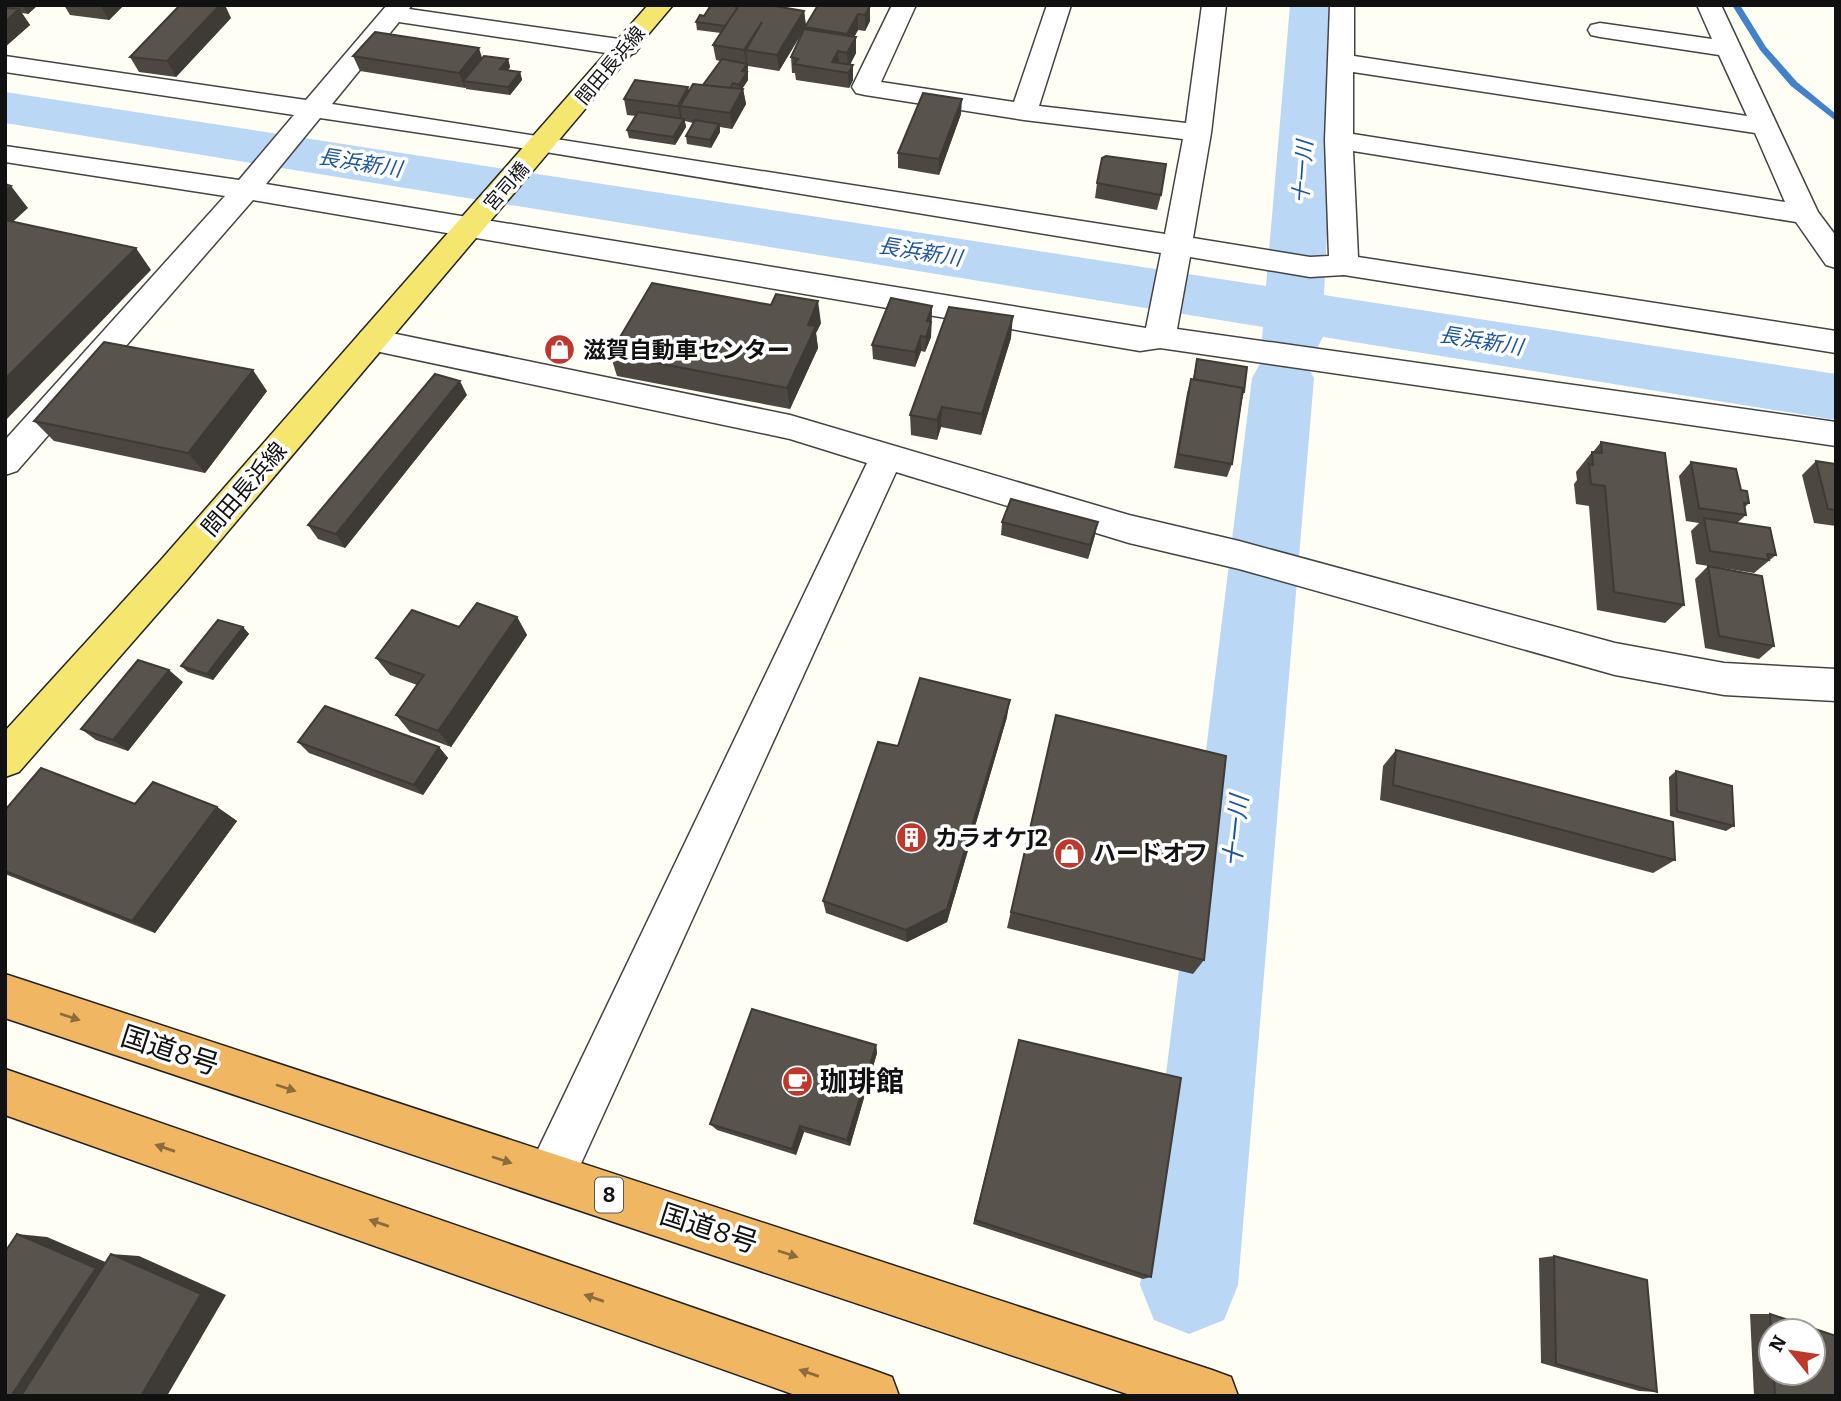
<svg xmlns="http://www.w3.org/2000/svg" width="1841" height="1401" font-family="Bitter,'Noto Sans JP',serif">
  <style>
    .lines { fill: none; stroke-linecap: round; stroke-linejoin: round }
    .stream { fill: #4382cb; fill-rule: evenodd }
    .river { fill: #bad7f5; fill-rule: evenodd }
    .minor-casing { stroke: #444; stroke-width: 3 }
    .major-casing { stroke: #222; stroke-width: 3 }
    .highway-casing { stroke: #222; stroke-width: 3 }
    .minor { fill: #fff; fill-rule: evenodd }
    .major { fill: #f5e66f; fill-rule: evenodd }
    .highway { fill: #f0b661; fill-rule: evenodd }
    .wall { fill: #4d4742; fill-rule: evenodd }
    .shaded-wall { fill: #3e3a36 }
    .building { fill: #59534d; stroke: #3e3a36; stroke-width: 2 }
    .oneway { fill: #8c6c3d }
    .labels { text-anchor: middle; stroke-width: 7; stroke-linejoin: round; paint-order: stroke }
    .far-street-label { font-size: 19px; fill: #111; stroke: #fff }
    .far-water-label { font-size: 21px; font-style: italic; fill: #1b54a1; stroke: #fff }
    .shield { fill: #fff; stroke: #585858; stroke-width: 2 }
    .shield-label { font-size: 21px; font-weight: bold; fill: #111 }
    .poi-label { font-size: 23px; font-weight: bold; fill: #111; stroke: #fff; text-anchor: start }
    .street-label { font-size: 23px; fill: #111; stroke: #fff }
    .water-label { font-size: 24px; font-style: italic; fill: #1b54a1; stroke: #fff }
    .near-street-label { font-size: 28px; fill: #111; stroke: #fff }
    .near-poi-label { font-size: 28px; font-weight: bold; fill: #111; stroke: #fff; text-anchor: start }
  </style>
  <rect width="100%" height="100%" fill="#fffef5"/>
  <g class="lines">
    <!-- stream -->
    <path class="stream" d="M1732 5H1740L1766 47 1797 82 1836 114V121L1791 86 1760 50Z"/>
    <!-- river -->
    <path class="river" d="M1290 5H1338L1324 295 1836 374V420L1323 337 1314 354 1296 359 1305 362 1314 378 1238 1285 1224 1320 1189 1334 1154 1320 1140 1285 1252 378 1261 362 1279 357 1270 354 1262 339 1263 327 5 123V92L1266 286Z"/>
    <defs>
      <path id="minor" d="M387 5H412L409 9 626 40 635 43 639 48 635 53 626 56 399 22 332 104 1165 234 1183 139 1024 120 865 95 856 93 852 87 892 5H916L881 82 1014 102 1047 5H1071L1039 106 1186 123 1202 5H1226L1211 133 1193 238 1310 257 1329 256 1325 140 1330 5H1354V56L1747 116 1719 55 1600 37 1591 35 1588 30 1591 25 1600 23 1712 39 1697 5H1721L1818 212 1836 236V268L1826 265 1796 222 1353 151 1358 257 1836 331V353L1344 275 1310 277 1190 257 1177 329 1836 422V446L1160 348 1140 351 253 200 17 471 5 475V440L225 196 5 162V146L239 180 294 115 5 72V56L306 100ZM1353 72 1755 133 1785 202 1353 134ZM320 118 515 147 1161 253 1146 328 266 184Z
        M372 329 790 415 1129 515 1239 541 1615 643 1724 663 1836 669V701L1724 695 1615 675 1239 569 1129 543 896 472 568 1192 551 1199 534 1192 527 1175 534 1158 867 463 790 439 361 348 356 340 361 332Z"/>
      <path id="major" d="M648 5H673L186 581 19 772 5 777V731L160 561Z"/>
      <path id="highway" d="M5 974 1212 1370 1231 1377 1238 1396H1133L5 1018Z
        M5 1069 873 1370 892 1377 899 1396H798L5 1115Z"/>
    </defs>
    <!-- minor casing -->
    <use href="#minor" class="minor-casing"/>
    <!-- major casing -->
    <use href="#major" class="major-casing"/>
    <!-- highway casing -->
    <use href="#highway" class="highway-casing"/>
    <!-- minor -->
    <use href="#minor" class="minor"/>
    <!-- major -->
    <use href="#major" class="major"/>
    <!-- highway -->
    <use href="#highway" class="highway"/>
  </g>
  <!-- wall -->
  <path class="wall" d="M5 5H38L28 14 22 13 30 25 5 47Z
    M64 5H124L109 20 70 15Z
    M870 6V21L865 31 858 30 854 37H856V53L850 65 853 80 849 88 796 80 795 73H792L791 57 805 30V27Z
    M738 7 804 11 806 26 779 71 748 66V63V80L742 89H743L746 104 732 129 720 127V132L711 148 687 144 686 136 693 123 685 121 686 127 675 145 629 138 627 130 636 116 627 115 624 99 688 87 689 91 703 85 720 61 716 60 713 45 721 33 697 30 696 22 704 16Z
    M231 18 176 77 139 72 130 57Z
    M353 56 482 58 508 59 510 67 508 71 520 72 522 80 510 95 466 89V87L465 88 360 71Z
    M961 114 939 175 898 168V153Z
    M1097 183 1161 195 1157 210 1095 198Z
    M932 306 931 337 925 352 921 351 915 367 873 359 872 345Z
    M821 323 816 333 818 348 790 409 617 376 610 354Z
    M1011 338 981 435 941 427 937 440 911 435 910 415Z
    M1197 359 1244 392 1242 400 1232 464 1227 477 1174 468 1187 393 1191 379H1193Z
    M267 391 205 473 54 441 34 421Z
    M467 395 345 548 318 539 308 525Z
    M1601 442 1684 605 1665 623 1597 610 1589 506 1576 504 1574 484 1577 480 1576 472 1592 452H1593Z
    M1816 461 1836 464V526L1814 523 1802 475Z
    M1691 462 1741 490 1749 503 1744 508 1746 515 1737 523 1776 555 1754 573 1696 564 1691 531 1699 523 1686 521 1679 476Z
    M1002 522 1095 535 1088 559 1001 535Z
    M1708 566 1774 646 1759 659 1705 648 1695 579Z
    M517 617 527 635 451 747 410 732 396 715 417 685 390 675 376 658 459 627Z
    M243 627 249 634 213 680 188 672 181 666Z
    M183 682 128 751 96 740 81 729Z
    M1056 715 1204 960 1193 974 1007 928Z
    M1007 717 947 922 907 942 826 913 823 901 898 746Z
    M298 742 439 747 448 758 423 795 309 753Z
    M1396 750 1675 860 1653 873 1380 800 1383 766Z
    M1676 771 1734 826 1726 831 1670 816 1669 777Z
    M135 804 217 807 237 821 155 933 5 874V810Z
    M1019 1040 1151 1277 1143 1279 973 1224Z
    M876 1045 877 1053 850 1146 804 1132 796 1155 717 1130 710 1124Z
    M1554 1256 1657 1392 1639 1391 1541 1363 1539 1258Z
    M1750 1314H1770L1836 1396H1754ZM1771 1331 1813 1373H1771Z"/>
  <!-- shaded-wall -->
  <path class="shaded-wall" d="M22 5H38L28 14Z
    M100 5H124L109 20Z
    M220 5H225L231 18 176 77 167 61Z
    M870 6V21L865 31V15Z
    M19 9 30 25 5 47V22Z
    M804 11 806 26 779 71 777 55Z
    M858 14V30L848 49 847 34Z
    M762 22 746 50 748 80 740 92 739 85 742 71 746 65 744 50Z
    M856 37V53L848 68 847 53Z
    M479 48 484 64 463 81 466 87 465 88 459 73Z
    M838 51 839 67 832 62Z
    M508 59 510 67 503 77 500 69Z
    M853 65V80L849 88 848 73Z
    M520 72 522 80 510 95 508 87Z
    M688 87 691 102 680 106 682 119 681 122 678 106Z
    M743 89 746 104 732 129 730 113Z
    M962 99 961 114 939 175V159Z
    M684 119 686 127 675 145 673 137Z
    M719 124 720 132 711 148 710 140Z
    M11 186 28 208 5 229V190Z
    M136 248 151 270 5 421V379Z
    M818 301 821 323 816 333 818 348 790 409 787 388 808 325Z
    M932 306 931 337 925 352 927 321Z
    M1013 316 1011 338 981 435 982 414Z
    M921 336V351L915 367V352Z
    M253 370 267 391 205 473 188 453Z
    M460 381 467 395 345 548 336 534Z
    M942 407 941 427 937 440V420Z
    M1098 522 1095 535 1088 559 1090 545Z
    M517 617 527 635 451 747 438 731Z
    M243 627 249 634 213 680 207 674Z
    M169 670 183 682 128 751 113 740Z
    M1010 700 1007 717 947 922 907 942 906 930Z
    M439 747 448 758 423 795 414 785Z
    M217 807 237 821 155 933 132 921Z
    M876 1045 877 1053 850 1146 847 1140Z
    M800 1126 804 1132 796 1155 792 1149Z
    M17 1234 47 1237 124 1270 43 1396H11Z
    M111 1254 139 1256 226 1295 167 1396H141Z"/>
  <!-- building -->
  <path class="building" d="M180 5H220L167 61 130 57Z
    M711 5H729L738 7 725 26 696 22 700 15 704 16Z
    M739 5H769L804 11 777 55 746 50 762 22 744 50 713 45Z
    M818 5H868L870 6 865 15 858 14 847 34 805 27Z
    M5 8 19 9 5 22Z
    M804 29 856 37 847 53 838 51 832 62 853 65 848 73 794 64 798 59 791 57Z
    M375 32 479 48 459 73 353 56Z
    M484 56 508 59 500 69 520 72 508 87 463 81Z
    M722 59 747 64 742 71 747 72 739 85 733 83 730 88 703 85Z
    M635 80 688 87 678 106 624 99Z
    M693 84 743 89 730 113 680 106Z
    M923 93 962 99 939 159 898 153Z
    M638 112 684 119 673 137 627 130Z
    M695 120 719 124 710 140 686 136Z
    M1106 156 1166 164 1161 195 1097 183 1102 158Z
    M5 184 11 186 5 190Z
    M5 220 136 248 5 379Z
    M652 283 771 305 776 294 818 301 808 325 816 326 787 388 610 354Z
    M891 298 932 306 927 321 931 322 926 337 921 336 915 352 872 345Z
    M949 307 1013 316 982 414 942 407 937 420 910 415Z
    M104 342 253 370 188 453 34 421Z
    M1197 359 1247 367 1244 392H1242L1243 388 1194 379Z
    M435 374 460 381 336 534 308 525Z
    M1191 379 1243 388 1232 464 1178 454Z
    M1601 442 1665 453 1684 605 1614 592 1605 486 1591 484 1589 464 1593 465 1592 452 1602 453Z
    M1816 461 1836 464V510L1828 509Z
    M1691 462 1736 469 1741 490 1747 491 1749 503H1744L1746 515 1699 508Z
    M1011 499 1098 522 1090 545 1002 522Z
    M1704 518 1770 528 1776 555 1767 554 1769 560 1710 551Z
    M1708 566 1762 576 1774 646 1719 636Z
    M477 603 517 617 438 731 396 715 424 675 376 658 412 610 459 627Z
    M218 620 243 627 207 674 181 666Z
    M138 660 169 670 113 740 81 729Z
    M920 678 1010 700 947 909 906 930 823 901 878 742 898 746Z
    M325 706 439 747 414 785 298 742Z
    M1056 715 1226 756 1204 960 1011 912Z
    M1396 750 1673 822 1675 860 1393 785Z
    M41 768 135 804 153 782 217 807 132 921 5 871V810Z
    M1676 771 1732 786 1734 826 1677 811Z
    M752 1009 876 1045 847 1140 800 1126 792 1149 710 1124Z
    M1019 1040 1181 1078 1151 1277 975 1220Z
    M17 1234 96 1268 11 1396H5V1252Z
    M111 1254 201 1294 141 1396H21Z
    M1554 1256 1647 1280 1657 1392 1556 1364Z
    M1770 1314 1836 1336V1396H1775L1774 1373H1813V1331H1771Z"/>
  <!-- one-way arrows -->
  <defs><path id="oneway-solid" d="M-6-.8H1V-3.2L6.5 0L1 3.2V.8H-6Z" transform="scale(1.75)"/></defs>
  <g class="oneway">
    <use href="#oneway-solid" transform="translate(70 1017) rotate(18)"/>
    <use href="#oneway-solid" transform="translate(286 1088) rotate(18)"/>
    <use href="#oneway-solid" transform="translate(165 1148) rotate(-161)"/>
    <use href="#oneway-solid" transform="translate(502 1160) rotate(18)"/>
    <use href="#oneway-solid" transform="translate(379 1223) rotate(-161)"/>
    <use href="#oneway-solid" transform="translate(788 1254) rotate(18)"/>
    <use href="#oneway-solid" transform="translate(594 1298) rotate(-161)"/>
    <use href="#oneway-solid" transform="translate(809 1373) rotate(-161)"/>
  </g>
  <!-- icons -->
  <defs>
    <symbol id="shop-disc" viewBox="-11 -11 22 22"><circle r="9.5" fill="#bf382b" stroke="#fff"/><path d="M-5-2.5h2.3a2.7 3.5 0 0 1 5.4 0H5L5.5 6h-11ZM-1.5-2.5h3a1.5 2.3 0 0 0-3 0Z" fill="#fff"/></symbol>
    <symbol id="building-disc" viewBox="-11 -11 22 22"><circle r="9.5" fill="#bf382b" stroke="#fff"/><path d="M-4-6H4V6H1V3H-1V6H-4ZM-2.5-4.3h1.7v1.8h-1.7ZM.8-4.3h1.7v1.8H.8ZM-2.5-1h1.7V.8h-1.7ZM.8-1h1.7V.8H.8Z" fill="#fff"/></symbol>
    <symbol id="cafe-disc" viewBox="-11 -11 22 22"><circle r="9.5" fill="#bf382b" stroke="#fff"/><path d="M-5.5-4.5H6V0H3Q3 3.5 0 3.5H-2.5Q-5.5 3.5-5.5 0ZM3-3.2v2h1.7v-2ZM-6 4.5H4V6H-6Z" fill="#fff"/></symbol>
  </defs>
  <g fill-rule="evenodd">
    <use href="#shop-disc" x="542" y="332" width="35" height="35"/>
    <use href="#building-disc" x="894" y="820" width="35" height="35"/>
    <use href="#shop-disc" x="1052" y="836" width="35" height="35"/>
    <use href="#cafe-disc" x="780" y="1064" width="35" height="35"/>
  </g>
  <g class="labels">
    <!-- far-street labels -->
    <g class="far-street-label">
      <text transform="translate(610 65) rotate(-50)" y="7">間田長浜線</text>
      <text transform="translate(506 186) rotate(-49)" y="7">宮司橋</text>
    </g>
    <!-- far-water labels -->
    <g class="far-water-label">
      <text transform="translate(360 163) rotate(9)" y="7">長浜新川</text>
      <text transform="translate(1303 172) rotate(-86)" y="7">十一川</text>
      <text transform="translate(920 252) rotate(9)" y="7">長浜新川</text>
      <text transform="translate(1481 341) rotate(9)" y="7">長浜新川</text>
    </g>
    <!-- shield labels -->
    <rect class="shield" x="595" y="1177.5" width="28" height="35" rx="5"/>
    <g class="shield-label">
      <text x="609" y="1202">8</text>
    </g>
    <!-- poi labels -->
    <g class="poi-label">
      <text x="583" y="358">滋賀自動車センター</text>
      <text x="935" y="846">カラオケJ2</text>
      <text x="1093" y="861">ハードオフ</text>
    </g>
    <!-- street labels -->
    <g class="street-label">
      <text transform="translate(244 489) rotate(-49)" y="8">間田長浜線</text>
    </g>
    <!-- water labels -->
    <g class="water-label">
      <text transform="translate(1236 831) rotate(-84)" y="8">十一川</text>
    </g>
    <!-- near-street labels -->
    <g class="near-street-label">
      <text transform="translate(170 1050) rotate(18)" y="10">国道8号</text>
      <text transform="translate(709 1228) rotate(18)" y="10">国道8号</text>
    </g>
    <!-- near-poi labels -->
    <g class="near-poi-label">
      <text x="820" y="1091">珈琲館</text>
    </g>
  </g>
  <!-- border -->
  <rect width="1841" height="1401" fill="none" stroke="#111111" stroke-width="14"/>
  <!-- north arrow -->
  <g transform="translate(1792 1352) rotate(300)"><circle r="33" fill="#ffffff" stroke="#a0a0a0" stroke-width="2"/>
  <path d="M0-5L12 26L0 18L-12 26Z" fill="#bf382b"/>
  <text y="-10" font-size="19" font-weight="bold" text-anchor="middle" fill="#111111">N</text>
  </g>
</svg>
